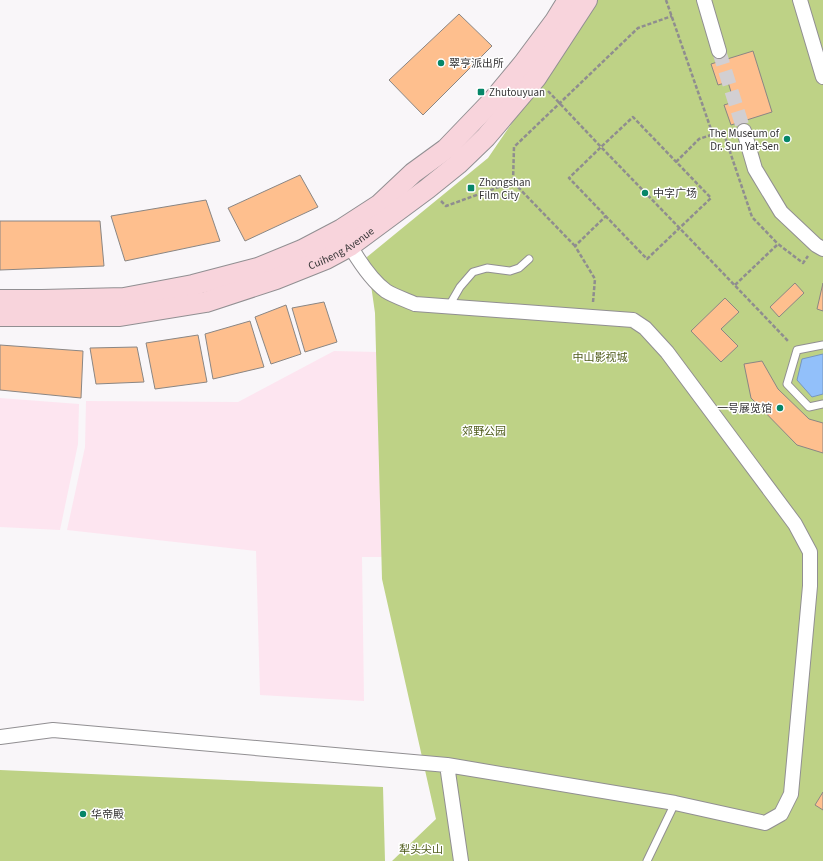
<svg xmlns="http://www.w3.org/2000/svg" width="823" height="861" font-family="'Source Sans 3','Noto Sans SC',sans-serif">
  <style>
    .industrial { fill: #fde5f0 }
    .green { fill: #bed286 }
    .water { fill: #92c0fa; stroke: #7696bf }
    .building { fill: #febf8e; stroke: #8a8684 }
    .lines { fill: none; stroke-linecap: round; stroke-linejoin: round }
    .minor-tunnel { stroke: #d2cfd2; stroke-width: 14; stroke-dasharray: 14 7; stroke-linecap: butt }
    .service-casing { stroke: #918f92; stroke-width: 9 }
    .minor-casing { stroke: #918f92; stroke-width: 16 }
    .secondary-casing { stroke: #918f92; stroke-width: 22 }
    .path { stroke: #8f8d8f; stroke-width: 2.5; stroke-dasharray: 4 2; stroke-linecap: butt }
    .service { stroke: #fff; stroke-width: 7 }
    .minor { stroke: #fff; stroke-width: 14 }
    .secondary { stroke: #f8d4dc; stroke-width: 20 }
    .poi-dot { fill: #068668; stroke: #fff; stroke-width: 1.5 }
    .labels { text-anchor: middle; stroke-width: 3; stroke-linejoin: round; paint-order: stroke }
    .poi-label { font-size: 11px; fill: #363536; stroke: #fff; text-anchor: start }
    .street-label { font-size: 11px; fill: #363536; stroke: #fff }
    .park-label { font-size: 11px; fill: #4e5b1a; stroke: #fff }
  </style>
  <rect width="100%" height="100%" fill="#f9f6f9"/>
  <!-- industrial -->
  <path class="industrial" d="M334 351 377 352 386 557H362L364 701 260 695 256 551 67 530 85 447 86 401 238 402Z
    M0 398 79 404 78 444 60 530 0 527Z"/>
  <!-- green -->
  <path class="green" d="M596 0H823V861H392L436 819 382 579 375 313 367 257 488 158Z
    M0 770 383 787 385 861H0Z"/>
  <!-- water -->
  <path class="water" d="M823 354V394L812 397 797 380 802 359Z"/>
  <!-- building -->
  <path class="building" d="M459 14 492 46 423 115 389 80Z
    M753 51 772 112 731 125 724 105 734 102 728 82 718 85 711 64Z
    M300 175 318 207 245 241 228 208Z
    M206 200 220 241 125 261 111 216Z
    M0 221H100L104 266 0 270Z
    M795 283 804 293 779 317 770 307Z
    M823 283V311L817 309Z
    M725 298 739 312 721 329 738 346 721 362 691 331Z
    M324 302 337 342 305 352 292 308Z
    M286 305 301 354 271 364 255 317Z
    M250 321 264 367 213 379 205 334Z
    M198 335 207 382 155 389 146 343Z
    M0 345 83 351 81 398 0 390Z
    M137 347 144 382 96 384 90 348Z
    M762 361 778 389 809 419 823 423V453L797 445 751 398 744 364Z
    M823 792V810L815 805Z"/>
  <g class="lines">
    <!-- minor-tunnel -->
    <path class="minor-tunnel" d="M719 51 744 131"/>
    <defs>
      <path id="service" d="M449 306 460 287 473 272 487 268 510 271 519 268 529 259
        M823 345 797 350 787 384 809 407 823 404
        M647 861 675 803"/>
      <path id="minor" d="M704 0 719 51
        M800 0 823 77
        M744 131 755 169 781 212 816 245 823 249
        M0 737 53 730 447 765 675 803 765 823 781 814 791 794 810 586V552L795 524 667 352 645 328 633 320 415 304C406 300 394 296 386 291 371 280 355 255 346 239
        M447 765 461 861"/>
      <g id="secondary">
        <path d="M0 300H42L124 298 193 285 258 268 302 250 342 229 379 205 413 173 446 149 494 99 523 64 555 21 568 0"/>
        <path id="s1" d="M0 316H120L206 302 276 279 326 259 350 246 427 189 458 164 486 137 536 78 587 0"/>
      </g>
    </defs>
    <!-- service casing -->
    <use href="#service" class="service-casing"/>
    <!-- minor casing -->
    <use href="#minor" class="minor-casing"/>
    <!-- secondary casing -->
    <use href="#secondary" class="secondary-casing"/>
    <!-- path -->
    <path class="path" d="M666 0 713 135
      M548 91 601 147 633 117 711 198 647 259 569 178 601 147C664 212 727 277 789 342
      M676 162 699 139 723 131 752 217 778 244
      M441 201 446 206 513 182
      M575 246 513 182 514 147 638 28 672 16
      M735 285 778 244 803 263 808 256
      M593 302 595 279 575 246 606 216"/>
    <!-- service -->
    <use href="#service" class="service"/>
    <!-- minor -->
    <use href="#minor" class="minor"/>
    <!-- secondary -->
    <use href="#secondary" class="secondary"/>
  </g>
  <!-- markers -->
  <g class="poi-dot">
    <circle cx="441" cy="63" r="4"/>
    <rect x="477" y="88" width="8" height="8" rx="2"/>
    <circle cx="787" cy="139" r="4"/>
    <rect x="467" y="184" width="8" height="8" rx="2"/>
    <circle cx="645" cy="193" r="4"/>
    <circle cx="780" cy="408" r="4"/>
    <circle cx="83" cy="814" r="4"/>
  </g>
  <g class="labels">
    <!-- poi labels -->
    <g class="poi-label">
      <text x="449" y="67">翠亨派出所</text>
      <text x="489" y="96">Zhutouyuan</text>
      <text x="779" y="137" text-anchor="end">The Museum of<tspan x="779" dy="13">Dr. Sun Yat-Sen</tspan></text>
      <text x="479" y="186">Zhongshan<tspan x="479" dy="13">Film City</tspan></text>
      <text x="653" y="197">中字广场</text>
      <text x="772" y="412" text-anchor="end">一号展览馆</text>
      <text x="91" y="818">华帝殿</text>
    </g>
    <!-- street labels -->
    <g class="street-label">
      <text dy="4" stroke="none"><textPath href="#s1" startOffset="353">Cuiheng Avenue</textPath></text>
    </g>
    <!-- park labels -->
    <g class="park-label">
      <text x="600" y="361">中山影视城</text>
      <text x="484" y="435">郊野公园</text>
      <text x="421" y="853">犁头尖山</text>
    </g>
  </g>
</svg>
